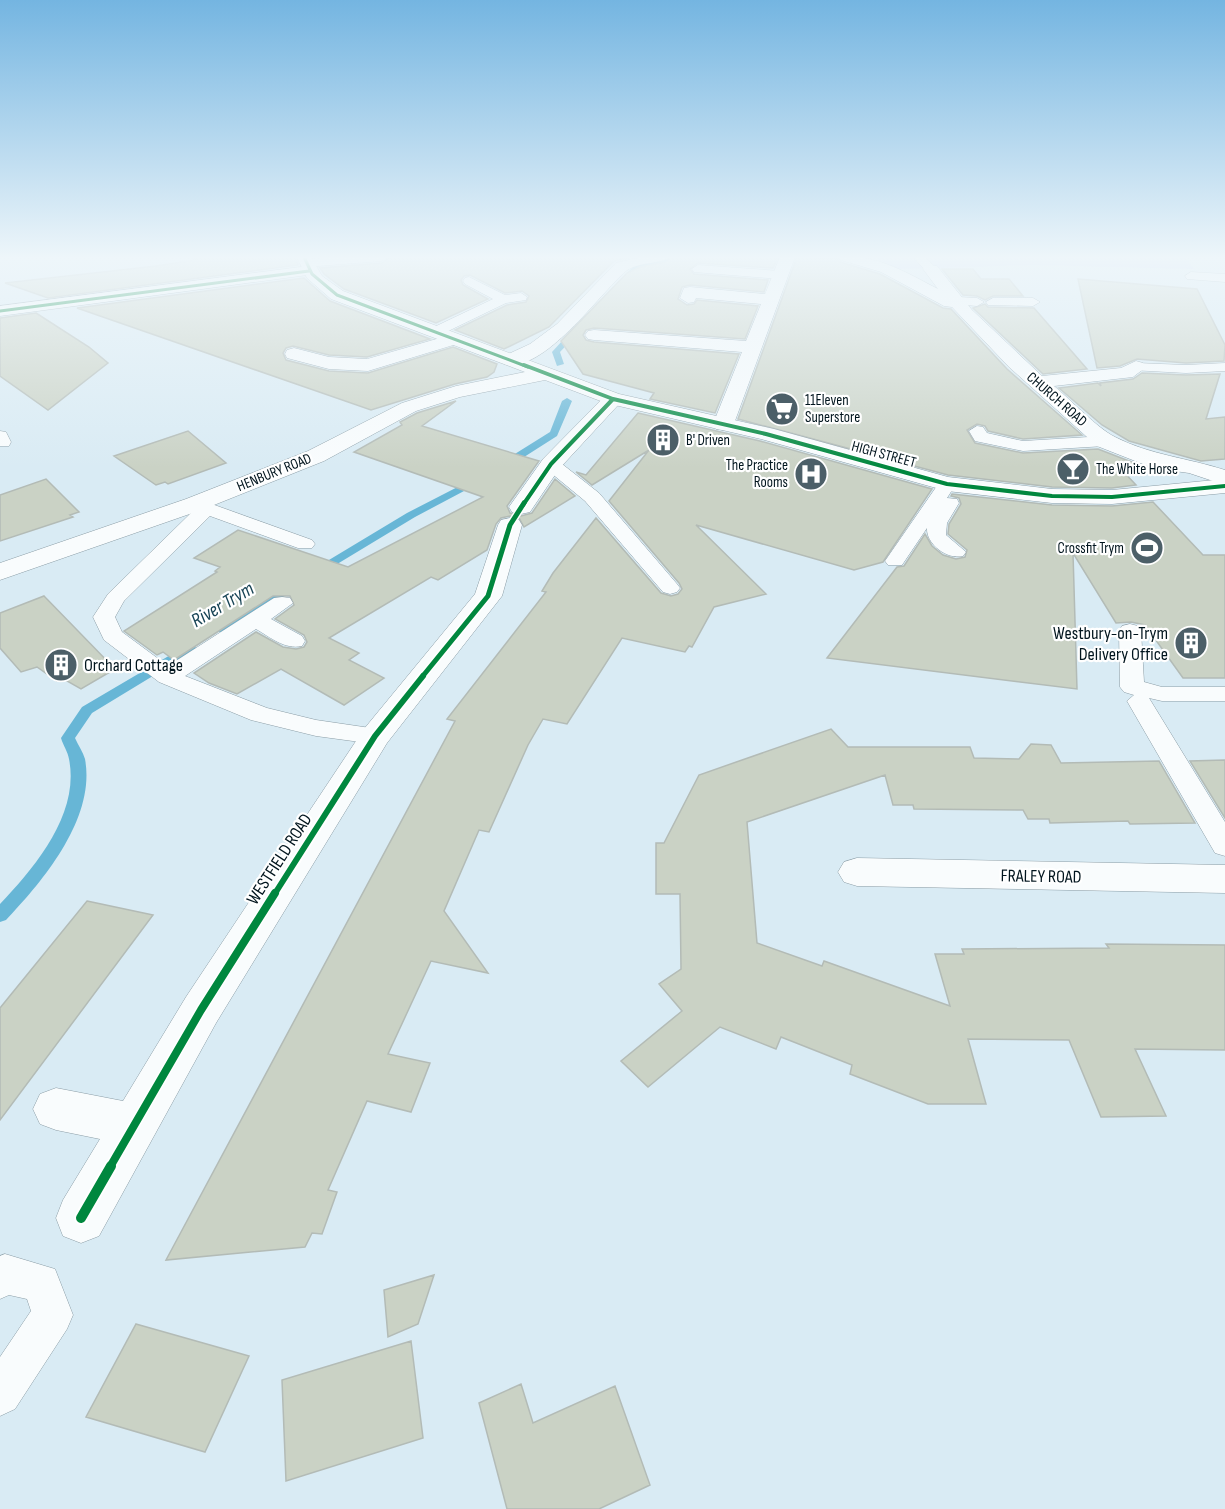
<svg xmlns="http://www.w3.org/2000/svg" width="1225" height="1509" font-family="'Sofia Sans Condensed',sans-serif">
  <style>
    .green { fill: #c8ccfa }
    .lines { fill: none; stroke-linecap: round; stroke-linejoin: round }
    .stream { fill: #67b6d6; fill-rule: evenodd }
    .building { fill: #cad2c5; stroke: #b3bbb6; stroke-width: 1.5 }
    .lane-casing { stroke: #8b9da6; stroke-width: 1 }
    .street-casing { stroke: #8b9da6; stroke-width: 1 }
    .secondary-casing { stroke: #8b9da6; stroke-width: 1 }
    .lane { fill: #f9fcfd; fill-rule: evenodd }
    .street { fill: #f9fcfd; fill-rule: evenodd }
    .secondary { fill: #f9fcfd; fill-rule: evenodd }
    .cycleway-far5-casing { stroke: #fff; stroke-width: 5 }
    .cycleway-far4-casing { stroke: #fff; stroke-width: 6 }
    .cycleway-far3-casing { stroke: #fff; stroke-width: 8 }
    .cycleway-far2-casing { stroke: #fff; stroke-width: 10 }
    .cycleway-far1-casing { stroke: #fff; stroke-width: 11 }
    .cycleway-casing { stroke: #fff; stroke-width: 14 }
    .cycleway-far5 { stroke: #00873e; stroke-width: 3 }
    .cycleway-far4 { stroke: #00873e; stroke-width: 4 }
    .cycleway-far3 { stroke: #00873e; stroke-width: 5 }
    .cycleway-far2 { stroke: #00873e; stroke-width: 6 }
    .cycleway-far1 { stroke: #00873e; stroke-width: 8 }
    .cycleway { stroke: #00873e; stroke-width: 10 }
    .labels { text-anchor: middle; stroke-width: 4.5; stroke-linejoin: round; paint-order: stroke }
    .far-street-label { font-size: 15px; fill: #00141d; stroke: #fff }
    .far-poi-label { font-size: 15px; fill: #00141d; stroke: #fff; text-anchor: start }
    .poi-label { font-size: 18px; fill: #00141d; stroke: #fff; text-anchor: end }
    .street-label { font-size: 18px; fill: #00141d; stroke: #fff }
    .water-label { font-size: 20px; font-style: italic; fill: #174355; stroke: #fff }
  </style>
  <rect width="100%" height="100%" fill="#d9ebf4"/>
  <!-- green -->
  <path class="green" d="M875 257H1186L1194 269 1032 265 895 269Z"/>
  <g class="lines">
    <!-- stream -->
    <path class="stream" d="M674 257H683L640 270 624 285 617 283 634 266Z
      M573 329 580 331 560 352 564 364 557 366 552 352Z
      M567 398 572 401 557 436 507 468H499V464L550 432 562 401Z
      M477 477 481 478V482L415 517 319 575H311L309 572 407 513Z
      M292 582 296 583V589L225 632H215L214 629Z
      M189 644 194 645 196 648 194 651 92 713 75 738C78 745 83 752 85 759 96 818 43 881 6 920L0 922V904C35 867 80 814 69 759 68 752 63 745 61 738L63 735 82 707Z"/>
  </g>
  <!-- building -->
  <path class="building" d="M194 257H295L298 265 48 298 5 283 156 266 195 260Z
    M390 257H634L614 261 549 327 504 349 455 330 507 305 526 302 529 296 522 291 505 293 470 275 464 276 461 280 463 285 488 299 436 323 344 289 324 274 320 268 382 263Z
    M670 257H778L773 268 698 263 690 269 694 274 768 280 764 292 690 285 682 287 678 299 687 305 694 304 697 300 758 306 745 339 594 328 586 330 583 335 586 340 594 342 739 354 715 413 650 399 654 393 583 374 561 341 627 273 640 267 666 262Z
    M797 257 836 258 840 262 880 274 943 308 951 309 1007 369 1082 435 1023 439 988 431 985 426 977 424 967 430 975 443 1023 453 1098 449 1142 466 1120 468 1136 485 1112 488 1052 487 948 475 738 419Z
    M942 269H973L981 279H1009L1023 296H993L985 300 977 296 963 295Z
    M304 278 330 301 430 339 367 357 329 355 293 346 286 348 283 353 286 360 329 371 368 373 453 347 497 364 494 372 487 377 455 384 371 410 77 308Z
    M1078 279 1197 289 1225 345 1224 361 1186 363 1137 359 1120 366 1097 368Z
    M985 304 988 307 1034 308 1087 369 1043 374 973 308Z
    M36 313 89 347 108 363 48 410 0 376V318Z
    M1142 373 1186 375 1220 374 1206 419 1225 417V459L1201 461 1129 441 1102 425 1059 388 1098 383 1101 386 1100 383 1133 379Z
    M456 401 422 426 539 461 507 506 510 513 521 516 532 513 555 479 575 496 524 527 519 518 510 516 501 518 496 524 487 550 438 580 431 577 329 638 359 653 349 660 384 678 344 705 281 669 237 694 209 683 194 673 256 632 283 647 296 649 304 647 307 642 304 635 275 619 294 605 290 596H273L174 660 163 652 157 655 124 631 217 572 215 571 220 567 194 558 238 530 348 567 483 497 354 452 402 425 400 422 417 413Z
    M638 413 760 441 932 489 883 562 854 570 696 525 766 594 714 607 692 647 689 646 685 652 622 638 567 724 543 719 528 745 489 832 479 830 444 911 488 973 431 961 388 1054 430 1063 411 1112 367 1101 328 1190 337 1192 322 1234 312 1233 305 1247 166 1260 455 721 447 719 546 592 542 591 553 573 596 518 661 593 671 596 678 594 682 589 679 583 609 501 649 450 592 485 576 472 586 475Z
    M188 431 226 463 168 484 165 482 156 485 114 456Z
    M46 479 79 512 70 515 73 517 0 541V495Z
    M952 494 1052 505 1112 506 1153 502 1203 555H1225V678H1183L1145 625 1131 622 1116 623 1073 553 1077 689 827 658 897 567 904 566 925 534 932 546 943 555 956 559 965 557 967 550 948 534 949 524 961 504 959 498 951 496Z
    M44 596 115 669 81 689 62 678 57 681 37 667 21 672 0 648V613Z
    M831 729 848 747H970L974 758 1019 759 1031 744 1051 745 1061 763 1159 761 1195 823 1130 824 1128 821 1050 823 1049 819H1028L1023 810 914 809 913 805H893L885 775 747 822 757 943 822 966 824 961 950 1006 935 954H964L962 949 1109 948 1106 944 1225 945V1050L1135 1049 1166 1116 1101 1117 1069 1040 968 1039 986 1104H928L850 1074 852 1065 781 1037 776 1049 720 1027 648 1087 621 1061 682 1011 659 984 681 969 680 894H656V843H664L699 775Z
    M1225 760V818L1190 761Z
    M87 901 153 915 0 1120V1008Z
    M434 1275 418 1324 388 1337 384 1290Z
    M136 1324 249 1356 205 1452 86 1417Z
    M411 1341 423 1438 286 1481 282 1380Z
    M521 1384 533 1423 615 1386 650 1485 599 1509H507L479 1403Z"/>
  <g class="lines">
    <defs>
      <path id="lane" d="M342 257H388L382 261 305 267 299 263 305 259Z
        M913 257H925L937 269 931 273 927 272Z
        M698 265 780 271 786 275 780 279 694 272 692 269Z
        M1191 272 1225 274V282L1187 279 1185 276Z
        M469 277 505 295 521 293 527 297 526 300 506 303 440 335H430L428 332 430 329 493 299 465 284 463 281 465 278Z
        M958 297 977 298 984 302 977 306 953 304 951 301 953 298Z
        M993 298H1033L1040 302 1033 306 988 305 986 302Z
        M1136 363 1186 365 1225 363V371L1186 373 1131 370 1129 367 1131 364Z
        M977 426 983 427 987 433 1023 441 1105 436 1113 441 1105 446 1023 451 975 441 969 431Z
        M0 431 6 432 11 442 9 446H0Z
        M551 459 557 460 599 493 677 584 680 588 677 592 670 594 663 592 585 501 545 468 542 464 545 460Z
        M947 479 953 480 956 484 947 498 957 499 959 503 947 523 946 535 966 552 963 556C947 560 926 544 927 528L902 565H888L885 561 941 480Z
        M195 498 312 540 315 544 312 548H298L210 516 124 601 115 617 122 632 168 666 274 598 282 597 290 598 293 603 271 619 302 636 305 641 302 646C285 650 270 637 256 629L185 676 267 708 316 720 384 730 387 736 384 742 375 744 316 736 251 720 159 682 104 640 93 617 108 594 194 510 186 504 188 500Z
        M1130 624 1138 626 1141 631 1144 682 1162 687H1225V701H1162L1149 698 1225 822V856L1215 853 1127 701 1134 695 1124 692 1120 687 1119 631 1122 626Z
        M5 1254 55 1269 73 1315 67 1329 15 1409 0 1416V1357L31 1311 27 1299 9 1295 0 1299V1256Z"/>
      <path id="street" d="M642 257H668L665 260C654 263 634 264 626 271 599 294 544 374 504 364L502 360 504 356 530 344 557 324 616 263Z
        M780 257H795L732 429 724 430 716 429 713 424 742 352 594 340 588 339 585 335 588 331 594 330 746 341 761 304 696 298 694 302 688 303 680 298 684 288 690 287 765 294Z
        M838 257C875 253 907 273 938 289L923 269 925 266H937L972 310 1042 376 1121 368 1136 361 1143 363 1146 367 1133 377 1054 386C1071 400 1097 428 1115 437 1150 455 1188 458 1225 470V485L1189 473 1153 468 1097 446 1009 367 952 307 944 306 881 272 841 260Z
        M309 266 317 271 315 274 0 316V306Z
        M454 334 460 335 463 339 460 343 368 371 329 369 287 358 285 354 287 350 294 348 329 357 367 359Z
        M613 393 620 395 623 399 620 403 559 469 530 512 521 514 512 512 509 507 543 459 606 395Z
        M510 518 519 520 522 525 502 596 387 743 216 1023 99 1236 81 1243 63 1236 56 1218 63 1200 100 1139 56 1130 40 1124 33 1109 40 1094 56 1088 123 1101 186 997 364 729 475 594 498 525 501 520Z
        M857 858 1225 865V893L857 886 844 882 838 872 844 862Z"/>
      <path id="secondary" d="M297 257H311L322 276 343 291 619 394 774 429 948 477 1052 489 1112 490 1225 479V493L1112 504 1052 503 947 491 761 439 606 403 545 380 460 397 416 411 324 461 204 509 0 580V563L186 499 308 451 402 403 456 386 525 372 331 299 307 278Z"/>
    </defs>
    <!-- lane casing -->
    <use href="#lane" class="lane-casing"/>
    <!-- street casing -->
    <use href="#street" class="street-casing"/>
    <!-- secondary casing -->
    <use href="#secondary" class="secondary-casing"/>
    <!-- lane -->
    <use href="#lane" class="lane"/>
    <!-- street -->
    <use href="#street" class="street"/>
    <!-- secondary -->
    <use href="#secondary" class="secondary"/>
    <defs>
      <path id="cycleway-far5" d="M304 257 312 274 337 295 528 367
        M0 311 309 271"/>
      <path id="cycleway-far4" d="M524 365 613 399 766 434 947 484 1052 496 1112 497 1225 486
        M523 505 551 464 613 399"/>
      <path id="cycleway-far3" d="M422 677 488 596 510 525 524 503"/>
      <path id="cycleway-far2" d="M274 895 375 736 423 676"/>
      <path id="cycleway-far1" d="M110 1167 201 1010 275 893"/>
      <path id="cycleway" d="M81 1218 111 1166"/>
    </defs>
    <!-- cycleway-far5 casing -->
    <use href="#cycleway-far5" class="cycleway-far5-casing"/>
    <!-- cycleway-far4 casing -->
    <use href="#cycleway-far4" class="cycleway-far4-casing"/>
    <!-- cycleway-far3 casing -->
    <use href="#cycleway-far3" class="cycleway-far3-casing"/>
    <!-- cycleway-far2 casing -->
    <use href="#cycleway-far2" class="cycleway-far2-casing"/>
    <!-- cycleway-far1 casing -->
    <use href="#cycleway-far1" class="cycleway-far1-casing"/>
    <!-- cycleway casing -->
    <use href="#cycleway" class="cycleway-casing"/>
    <!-- cycleway-far5 -->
    <use href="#cycleway-far5" class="cycleway-far5"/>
    <!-- cycleway-far4 -->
    <use href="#cycleway-far4" class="cycleway-far4"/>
    <!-- cycleway-far3 -->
    <use href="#cycleway-far3" class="cycleway-far3"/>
    <!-- cycleway-far2 -->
    <use href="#cycleway-far2" class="cycleway-far2"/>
    <!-- cycleway-far1 -->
    <use href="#cycleway-far1" class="cycleway-far1"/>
    <!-- cycleway -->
    <use href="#cycleway" class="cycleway"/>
  </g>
  <!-- sky -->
  <linearGradient id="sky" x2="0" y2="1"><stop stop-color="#74b5e1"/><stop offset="0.55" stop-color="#eef6fa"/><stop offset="1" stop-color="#eef6fa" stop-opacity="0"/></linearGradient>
  <rect width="1225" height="468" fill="url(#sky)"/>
  <!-- icons -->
  <defs>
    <symbol id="supermarket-disc" viewBox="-11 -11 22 22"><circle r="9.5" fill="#4c5f68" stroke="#fff"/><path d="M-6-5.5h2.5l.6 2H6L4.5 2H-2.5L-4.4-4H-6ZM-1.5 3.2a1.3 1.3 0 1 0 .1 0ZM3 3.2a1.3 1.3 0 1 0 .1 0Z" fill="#fff"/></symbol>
    <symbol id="building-disc" viewBox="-11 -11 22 22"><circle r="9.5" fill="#4c5f68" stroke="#fff"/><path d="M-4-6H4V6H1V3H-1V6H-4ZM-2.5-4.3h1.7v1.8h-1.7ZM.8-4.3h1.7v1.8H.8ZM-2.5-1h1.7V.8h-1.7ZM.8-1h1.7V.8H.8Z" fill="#fff"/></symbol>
    <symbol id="bar-disc" viewBox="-11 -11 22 22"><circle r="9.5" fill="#4c5f68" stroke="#fff"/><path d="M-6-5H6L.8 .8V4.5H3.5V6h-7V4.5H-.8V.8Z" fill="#fff"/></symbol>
    <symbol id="hospital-disc" viewBox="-11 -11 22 22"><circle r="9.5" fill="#4c5f68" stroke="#fff"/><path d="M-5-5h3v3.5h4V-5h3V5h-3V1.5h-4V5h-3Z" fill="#fff"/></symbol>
    <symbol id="stadium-disc" viewBox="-11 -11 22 22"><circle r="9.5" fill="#4c5f68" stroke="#fff"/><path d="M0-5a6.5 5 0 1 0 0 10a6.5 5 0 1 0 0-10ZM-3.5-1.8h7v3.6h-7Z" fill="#fff"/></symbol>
  </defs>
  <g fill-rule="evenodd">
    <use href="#supermarket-disc" x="763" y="390" width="38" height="38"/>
    <use href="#building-disc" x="644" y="421" width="38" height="38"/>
    <use href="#bar-disc" x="1054" y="450" width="38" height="38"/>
    <use href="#hospital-disc" x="792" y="455" width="38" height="38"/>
    <use href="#stadium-disc" x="1128" y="529" width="38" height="38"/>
    <use href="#building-disc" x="1172" y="624" width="38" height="38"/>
    <use href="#building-disc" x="42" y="646" width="38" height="38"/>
  </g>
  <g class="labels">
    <!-- far-street labels -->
    <g class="far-street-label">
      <text transform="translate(1057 399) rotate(41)" y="5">CHURCH ROAD</text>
      <text transform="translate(884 454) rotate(15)" y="5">HIGH STREET</text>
      <text transform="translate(274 472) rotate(-22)" y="5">HENBURY ROAD</text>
    </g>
    <!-- far-poi labels -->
    <g class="far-poi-label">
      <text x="805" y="405">11Eleven<tspan x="805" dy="17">Superstore</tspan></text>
      <text x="686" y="445">B' Driven</text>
      <text x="788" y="470" text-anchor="end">The Practice<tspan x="788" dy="17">Rooms</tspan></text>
      <text x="1096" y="474">The White Horse</text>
      <text x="1124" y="553" text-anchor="end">Crossfit Trym</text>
    </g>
    <!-- poi labels -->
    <g class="poi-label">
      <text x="1168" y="639">Westbury-on-Trym<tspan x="1168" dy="21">Delivery Office</tspan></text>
      <text x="84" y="671" text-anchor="start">Orchard Cottage</text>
    </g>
    <!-- street labels -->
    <g class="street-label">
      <text transform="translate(279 859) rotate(-57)" y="6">WESTFIELD ROAD</text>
      <text transform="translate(1041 876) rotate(1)" y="6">FRALEY ROAD</text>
    </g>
    <!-- water labels -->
    <g class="water-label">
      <text transform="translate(222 604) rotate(-31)" y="7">River Trym</text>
    </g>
  </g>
</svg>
